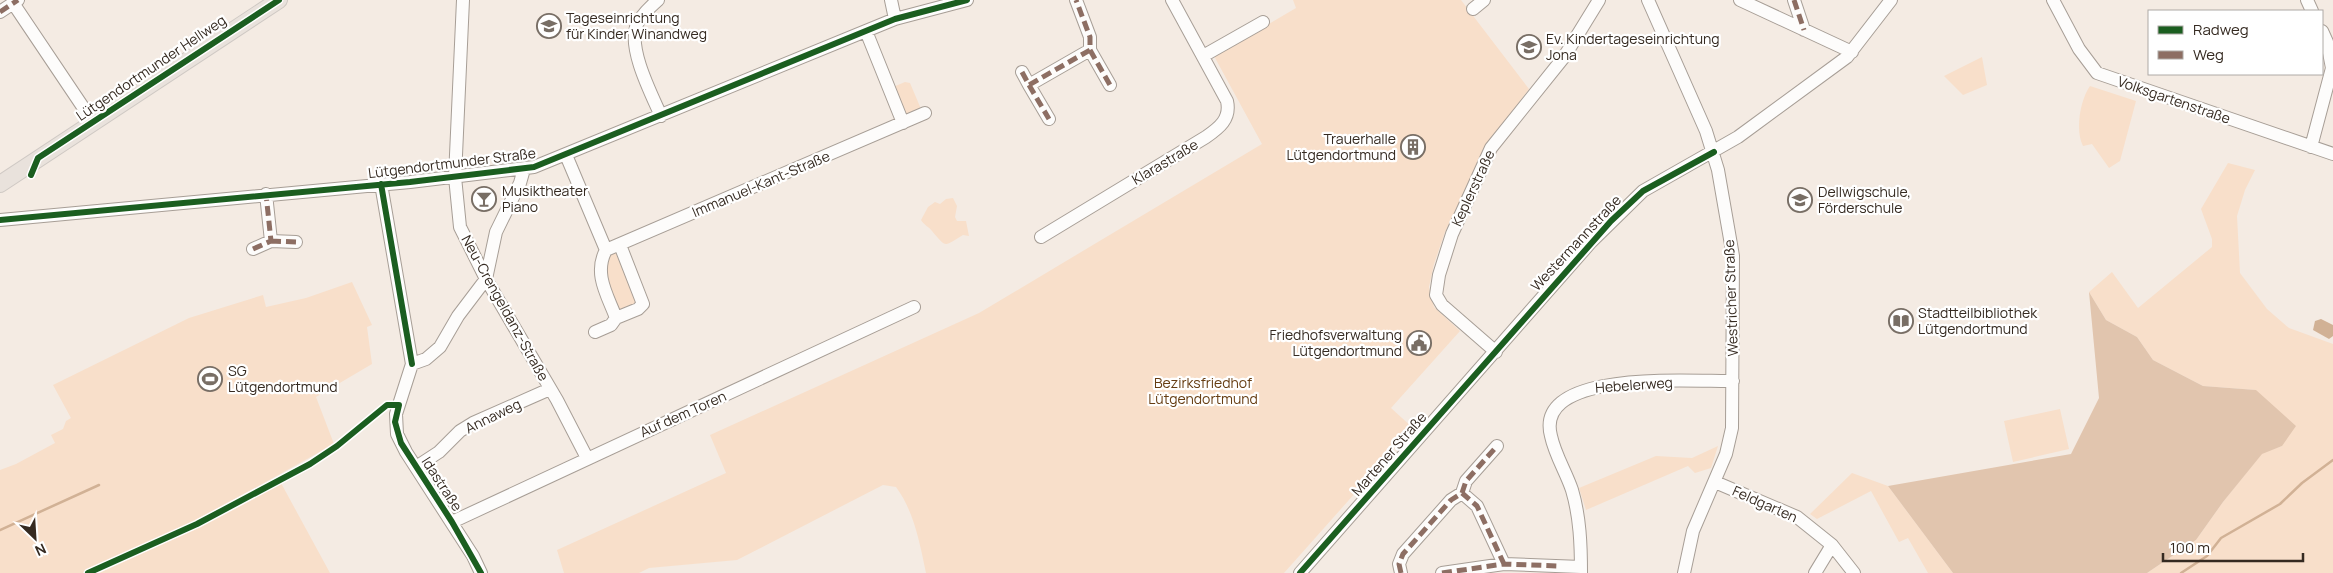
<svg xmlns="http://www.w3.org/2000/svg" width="2333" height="573" font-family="Manrope,sans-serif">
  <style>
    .green { fill: #f8dfca }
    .forest { fill: #e1c5ae }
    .water { fill: #d1b195 }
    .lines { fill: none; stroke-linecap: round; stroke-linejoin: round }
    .stream { stroke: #d1b195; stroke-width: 2.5 }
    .minor-casing { stroke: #a79e96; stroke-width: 14 }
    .major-casing { stroke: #cfc9c4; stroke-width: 18 }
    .minor { stroke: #fdfcfb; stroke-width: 12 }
    .major { stroke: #e9e2dc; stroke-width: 16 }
    .quiet { stroke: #8d6e63; stroke-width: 5; stroke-dasharray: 10 5; stroke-linecap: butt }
    .cycleway-casing { stroke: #fff; stroke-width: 9 }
    .cycleway { stroke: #1b5e20; stroke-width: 6 }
    .labels { text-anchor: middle; stroke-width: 4.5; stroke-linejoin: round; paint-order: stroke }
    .poi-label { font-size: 14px; fill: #352a21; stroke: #fff; text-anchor: start }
    .street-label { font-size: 14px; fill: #352a21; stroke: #fff }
    .park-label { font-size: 14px; fill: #663d12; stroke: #fff }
  </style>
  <rect width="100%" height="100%" fill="#f4ebe3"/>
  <!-- green -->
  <path class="green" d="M1293 0H1461L1529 89 1487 145 1445 232 1434 264 1429 287 1434 307 1460 331 1391 408 1413 428 1284 573H926C920 544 914 511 896 487L883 485 737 560 649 568 639 573H564L557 550 726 473 710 435 979 313 1262 144 1214 56 1296 8Z
    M1982 57 1987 85 1963 95 1944 76Z
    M905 82 910 83 921 109 907 117 893 87Z
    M2090 86 2136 101 2120 161 2109 168 2092 144 2083 146C2075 131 2080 100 2090 86Z
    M2228 163 2255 170 2245 190 2237 216 2240 273 2267 309 2289 328 2333 344V573H2147L2196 540 2223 502 2262 453 2282 446 2256 390 2203 386 2153 360 2137 337 2106 320 2089 292 2112 272 2138 308 2212 247V239L2201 209Z
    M953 198 957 206 955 217 957 221H966L969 236 963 235C944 246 947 249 932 231 929 227 924 225 921 220L928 207 935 202 940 204 946 199Z
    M618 252 638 303 620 313 602 270 608 255Z
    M352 282 372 325 367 327 372 364 316 397 334 444 190 524 85 573H0V470L16 464 55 443 51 435 63 429 66 421 71 418 53 385 189 318 263 295 266 307 306 298Z
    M2060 409 2069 449 2013 462 2004 421Z
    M1718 446 1711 468 1695 473 1688 466 1586 510 1579 488 1656 456 1692 458Z
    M1852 473 1888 486 1953 573H1928L1908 538 1899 542 1871 491 1817 519 1810 514Z
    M281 483 330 573H94L195 529Z"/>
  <!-- forest -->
  <path class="forest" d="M2089 292 2106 320 2137 337 2153 360 2203 386 2256 390 2296 426 2282 446 2262 454 2223 502 2196 540 2147 573H1953L1888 486 2071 454 2099 398Z"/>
  <!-- water -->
  <path class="water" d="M2321 319 2333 325V336L2329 339 2313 330 2315 321Z"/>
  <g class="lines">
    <!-- stream -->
    <path class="stream" d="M0 530 99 485
      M2181 573 2207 556 2221 538 2280 504 2302 483 2333 460"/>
    <defs>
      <path id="minor" d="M463 0 455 177 460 227 486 279 557 400 587 458
        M658 0C650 7 639 17 636 27 629 51 651 93 661 116
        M891 0 895 19
        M1648 0 1706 131 1718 170 1733 256 1732 428 1726 454 1693 531 1684 573
        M1740 0 1852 52
        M1794 0 1804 30
        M2053 0 2079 49 2097 73 2333 154
        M2307 0 2312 11
        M13 3 93 122
        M1473 9 1484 0
        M0 12 18 0
        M866 31 903 123
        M1090 50 1110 85
        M1203 56 1263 22
        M1022 72 1029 85 1090 50V37L1076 0
        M1029 85 1049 119
        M2311 147 2332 68 2327 42 2322 31
        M566 155 606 250
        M381 184 412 364 396 414 397 434 406 452 473 556 481 573
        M0 220 410 182 534 167 895 19 967 0
        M1041 237 1206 137C1219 128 1231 119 1227 101L1172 0
        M271 241 296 242
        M620 245 643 304 638 309 616 318C608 296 593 274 606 250L925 113
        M253 249 271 241 266 194
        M595 332 611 325 616 318
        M1496 352 1442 305 1436 295 1439 275 1452 234 1491 148 1564 57 1599 0
        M412 364 426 359 440 347 458 316 486 279 496 232 520 183 524 169
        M416 467 439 452 460 431 473 423 550 389
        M1715 482 1797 517 1832 545 1854 573
        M1462 493 1466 481 1497 446
        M452 522 914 307
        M1300 573 1591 242 1643 191 1738 137 1847 57 1891 0
        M1401 573 1399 564 1403 554 1451 500 1462 493 1477 506 1504 564
        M1442 573 1504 564 1581 567
        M1581 573C1581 545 1580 517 1572 490 1566 472 1555 455 1551 436 1533 368 1695 382 1733 381
        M1815 573 1832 545"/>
      <path id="major" d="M0 184 279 0"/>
    </defs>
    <!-- minor casing -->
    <use href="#minor" class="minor-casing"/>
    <!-- major casing -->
    <use href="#major" class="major-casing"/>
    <!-- minor -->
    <use href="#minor" class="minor"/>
    <!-- major -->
    <use href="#major" class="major"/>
    <!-- quiet -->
    <path class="quiet" d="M1794 0 1804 30
      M0 12 18 0
      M1090 50 1110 85
      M1022 72 1029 85 1090 50V37L1076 0
      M1029 85 1049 119
      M271 241 296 242
      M253 249 271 241 266 194
      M1462 493 1466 481 1497 446
      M1401 573 1399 564 1403 554 1451 500 1462 493 1477 506 1504 564
      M1442 573 1504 564 1559 566"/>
    <defs>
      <path id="cycleway" d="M31 175 38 158 279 0
        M381 184 412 364
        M0 220 410 182 534 167 895 19 967 0
        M88 573 197 524 310 464 337 446 387 405H399L395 422 401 443 452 522 481 573
        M1300 573 1611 221 1643 191 1714 152"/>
    </defs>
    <!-- cycleway casing -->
    <use href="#cycleway" class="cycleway-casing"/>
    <!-- cycleway -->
    <use href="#cycleway" class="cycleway"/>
  </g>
  <!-- icons -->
  <defs>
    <symbol id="school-ring" viewBox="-11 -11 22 22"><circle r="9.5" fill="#fff" stroke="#786e65" stroke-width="1.5"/><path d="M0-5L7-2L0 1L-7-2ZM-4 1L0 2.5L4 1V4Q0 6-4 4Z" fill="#786e65"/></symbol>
    <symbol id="building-ring" viewBox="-11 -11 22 22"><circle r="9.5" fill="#fff" stroke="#786e65" stroke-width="1.5"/><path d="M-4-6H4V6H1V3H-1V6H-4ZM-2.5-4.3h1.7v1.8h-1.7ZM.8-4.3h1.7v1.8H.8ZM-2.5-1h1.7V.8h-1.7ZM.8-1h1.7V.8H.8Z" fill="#786e65"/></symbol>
    <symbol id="bar-ring" viewBox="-11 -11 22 22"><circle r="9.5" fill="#fff" stroke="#786e65" stroke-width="1.5"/><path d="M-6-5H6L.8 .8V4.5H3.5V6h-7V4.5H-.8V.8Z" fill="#786e65"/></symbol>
    <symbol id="library-ring" viewBox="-11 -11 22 22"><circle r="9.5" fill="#fff" stroke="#786e65" stroke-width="1.5"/><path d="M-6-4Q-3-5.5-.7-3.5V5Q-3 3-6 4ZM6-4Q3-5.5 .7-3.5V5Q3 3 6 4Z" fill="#786e65"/></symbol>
    <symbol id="civic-ring" viewBox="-11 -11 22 22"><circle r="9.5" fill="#fff" stroke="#786e65" stroke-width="1.5"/><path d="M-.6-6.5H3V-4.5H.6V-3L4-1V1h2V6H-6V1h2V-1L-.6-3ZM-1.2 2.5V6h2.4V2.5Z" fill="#786e65"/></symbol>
    <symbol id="stadium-ring" viewBox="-11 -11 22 22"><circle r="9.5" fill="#fff" stroke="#786e65" stroke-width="1.5"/><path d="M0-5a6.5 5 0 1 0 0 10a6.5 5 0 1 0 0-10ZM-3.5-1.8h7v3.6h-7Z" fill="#786e65"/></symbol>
  </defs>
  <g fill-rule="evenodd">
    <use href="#school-ring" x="535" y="12" width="28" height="28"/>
    <use href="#school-ring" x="1515" y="33" width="28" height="28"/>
    <use href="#building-ring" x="1399" y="133" width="28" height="28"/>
    <use href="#bar-ring" x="470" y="185" width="28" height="28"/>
    <use href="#school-ring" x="1786" y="186" width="28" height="28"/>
    <use href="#library-ring" x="1887" y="307" width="28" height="28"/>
    <use href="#civic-ring" x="1405" y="329" width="28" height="28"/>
    <use href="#stadium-ring" x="196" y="365" width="28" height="28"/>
  </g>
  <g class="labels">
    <!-- poi labels -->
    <g class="poi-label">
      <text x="566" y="23">Tageseinrichtung<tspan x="566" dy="16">für Kinder Winandweg</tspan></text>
      <text x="1546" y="44">Ev. Kindertageseinrichtung<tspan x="1546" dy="16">Jona</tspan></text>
      <text x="1396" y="144" text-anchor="end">Trauerhalle<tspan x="1396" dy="16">Lütgendortmund</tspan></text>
      <text x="502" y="196">Musiktheater<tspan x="502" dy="16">Piano</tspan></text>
      <text x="1818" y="197">Dellwigschule,<tspan x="1818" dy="16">Förderschule</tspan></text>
      <text x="1918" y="318">Stadtteilbibliothek<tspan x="1918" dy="16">Lütgendortmund</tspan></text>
      <text x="1402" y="340" text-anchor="end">Friedhofsverwaltung<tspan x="1402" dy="16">Lütgendortmund</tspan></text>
      <text x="228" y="376">SG<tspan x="228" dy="16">Lütgendortmund</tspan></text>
    </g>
    <!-- street labels -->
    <g class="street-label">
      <text transform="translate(151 68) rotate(-34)" y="5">Lütgendortmunder Hellweg</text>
      <text transform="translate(2174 100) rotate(19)" y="5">Volksgartenstraße</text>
      <text transform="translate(1165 162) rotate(-31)" y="5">Klarastraße</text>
      <text transform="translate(452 163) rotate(-7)" y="5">Lütgendortmunder Straße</text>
      <text transform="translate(761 184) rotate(-23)" y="5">Immanuel-Kant-Straße</text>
      <text transform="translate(1473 188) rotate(-65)" y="5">Keplerstraße</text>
      <text transform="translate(1576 243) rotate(-47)" y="5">Westermannstraße</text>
      <text transform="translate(1731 298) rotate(-92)" y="5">Westricher Straße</text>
      <text transform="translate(505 308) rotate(61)" y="5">Neu-Crengeldanz-Straße</text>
      <text transform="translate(1634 385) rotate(-4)" y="5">Hebelerweg</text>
      <text transform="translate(683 414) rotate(-24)" y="5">Auf dem Toren</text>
      <text transform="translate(493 416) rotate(-26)" y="5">Annaweg</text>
      <text transform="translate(1389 454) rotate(-49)" y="5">Martener Straße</text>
      <text transform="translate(442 484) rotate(57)" y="5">Idastraße</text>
      <text transform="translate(1765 504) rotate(24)" y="5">Feldgarten</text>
    </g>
    <!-- park labels -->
    <g class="park-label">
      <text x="1203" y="388">Bezirksfriedhof<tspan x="1203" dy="16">Lütgendortmund</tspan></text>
    </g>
  </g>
  <!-- legend -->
  <rect x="2148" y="10" width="175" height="65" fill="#ffffff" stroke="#aeaaa6"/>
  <rect x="2158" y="26" width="25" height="8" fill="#1b5e20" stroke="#aeaaa6"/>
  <text x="2193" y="35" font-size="15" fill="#352a21">Radweg</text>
  <rect x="2158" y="51" width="25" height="8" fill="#8d6e63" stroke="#aeaaa6"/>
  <text x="2193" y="60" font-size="15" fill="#352a21">Weg</text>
  <!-- north arrow -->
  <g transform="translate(35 538) rotate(155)" stroke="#ffffff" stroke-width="4" paint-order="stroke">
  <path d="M0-4L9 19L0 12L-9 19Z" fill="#352a21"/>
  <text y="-8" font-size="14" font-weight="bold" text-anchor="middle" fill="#352a21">N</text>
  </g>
  <!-- scale -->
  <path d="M2163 553v8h140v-8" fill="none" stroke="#352a21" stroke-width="2.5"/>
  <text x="2170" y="553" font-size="15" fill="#352a21" stroke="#ffffff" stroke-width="4" paint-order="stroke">100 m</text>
</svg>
